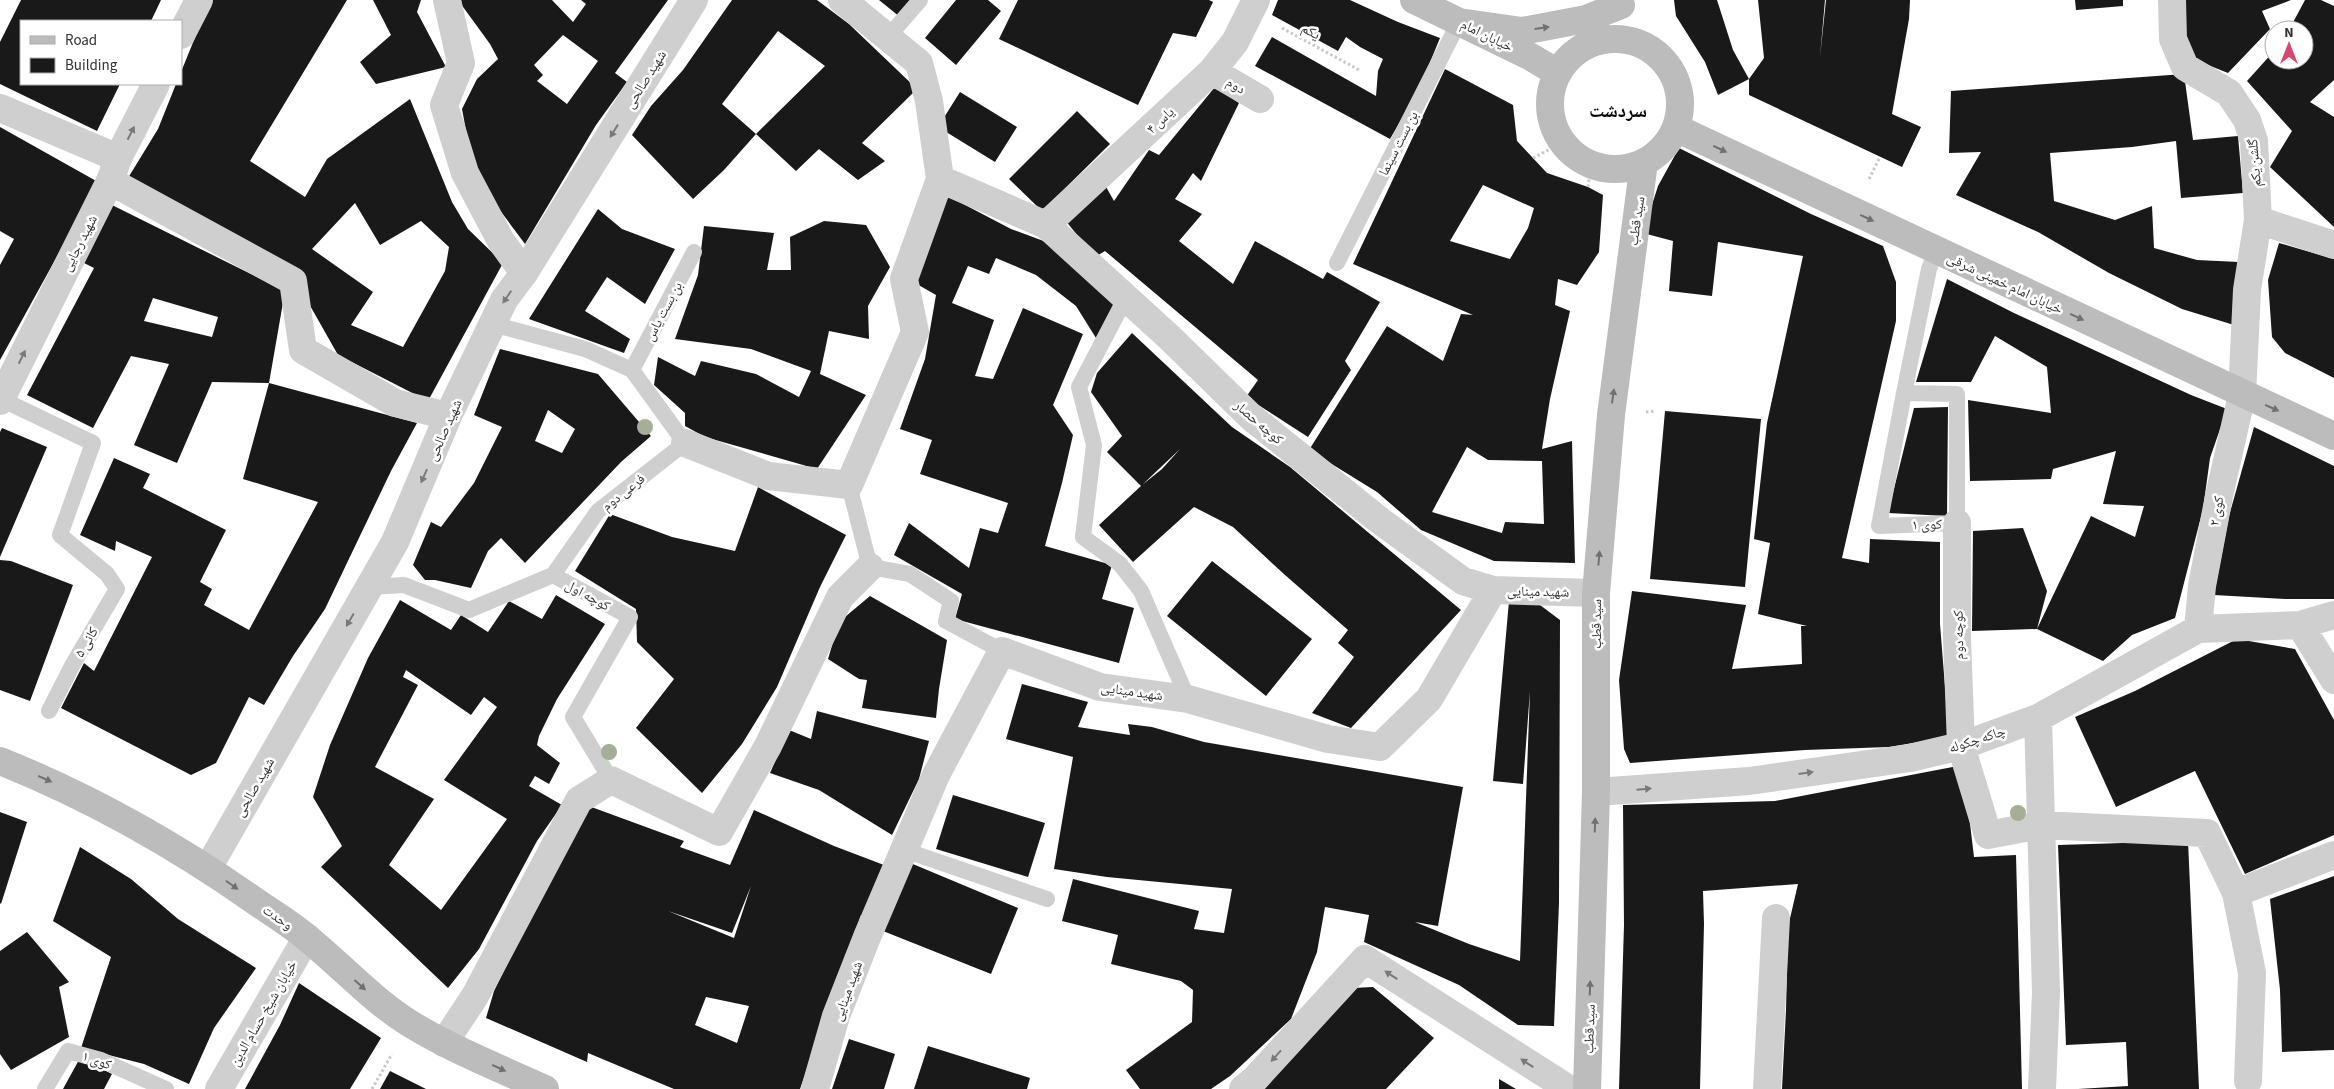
<svg xmlns="http://www.w3.org/2000/svg" width="2334" height="1089" font-family="'Source Sans 3','Noto Naskh Arabic',sans-serif">
  <style>
    .building { fill: #191919; fill-rule: evenodd }
    .lines { fill: none; stroke-linecap: round; stroke-linejoin: round }
    .path { stroke: #c9c9c9; stroke-width: 3; stroke-dasharray: 2.5 2.5; stroke-linecap: butt }
    .service { stroke: #cfcfcf; stroke-width: 16 }
    .minor { stroke: #cfcfcf; stroke-width: 28 }
    .tertiary { stroke: #cfcfcf; stroke-width: 28 }
    .secondary { stroke: #bcbcbc; stroke-width: 28 }
    .tree { fill: #a6ae98 }
    .oneway { fill: #707070 }
    .oneway2 { fill: #797979 }
    .labels { text-anchor: middle; stroke-width: 5; stroke-linejoin: round; paint-order: stroke }
    .street-label { font-size: 14px; fill: #323232; stroke: #fff }
    .district-label { font-size: 19px; font-weight: bold; fill: #000; stroke: #fff }
  </style>
  <rect width="100%" height="100%" fill="#fff"/>
  <!-- building -->
  <path class="building" d="M21 0H161L151 21H21V84H120L97 131 0 84V42Z
    M213 0H347L250 161 305 197 327 159 410 99 452 202 468 229 503 263 428 401 338 355 304 295 128 178 158 129 176 84H181V72L205 13ZM355 203 380 245 421 221 449 247 445 271 403 347 351 325 373 292 312 249Z
    M373 0H421L417 12 446 67 376 84 360 62 391 35Z
    M458 0H552L573 22 586 4 581 0H668L615 73 627 82 596 125 525 244 493 201 470 152 462 109 477 79 498 59 490 44ZM563 35 598 61 567 104 537 81 543 75 534 65Z
    M732 0H817L849 24 917 89 862 143 885 161 858 180 819 149 796 171 756 134 825 66 778 31 722 104 756 134 724 170 693 199 632 135 651 106 683 70Z
    M879 0H914L900 17Z
    M956 0H988L1001 11 956 65 925 38Z
    M1018 0H1209L1213 2 1196 37 1173 33 1138 105 999 39Z
    M1278 0H1350L1398 22 1440 38 1419 89 1390 139 1255 66 1272 37 1376 96 1378 71 1383 59 1360 47 1346 37 1338 51 1272 15Z
    M1674 0H1717L1733 50 1749 79 1718 95 1705 62 1676 16Z
    M1758 0H1825L1820 57 1826 0H1910L1909 19 1892 114 1921 127 1902 167 1749 95V79L1764 58Z
    M2075 0H2123V6L2076 10Z
    M2181 0H2291L2262 11 2270 29 2228 73 2193 59 2185 43Z
    M2305 0H2321L2334 6V80L2310 102 2334 117V227L2270 167 2292 131 2247 81 2274 51V60H2304V30H2289Z
    M1445 69 1513 105 1517 141 1547 173 1588 187 1603 195 1599 252 1577 285 1558 279 1555 305 1570 311 1550 399 1542 449 1572 441 1575 563 1494 561 1421 530 1377 492 1309 450 1387 326 1443 361 1461 314 1473 315 1353 264ZM1483 185 1534 208 1528 228 1510 259 1450 241ZM1467 447 1488 460 1542 461 1544 524 1505 522 1502 533 1432 512Z
    M2184 74 2193 140 2238 136 2243 193 2181 198 2176 141 2132 147 2050 153 2054 201 2115 220 2152 206 2154 248 2197 260 2239 262 2234 325 2182 309 2109 273 2038 232 1956 195 1981 152 1949 153 1951 91Z
    M1215 87 1239 103 1201 181 1193 173 1175 199 1202 214 1179 241 1233 284 1255 241 1323 279 1327 272 1380 302 1345 361 1351 370 1308 437 1246 397 1258 380 1105 251 1095 257 1065 220 1105 185 1114 201 1149 150 1159 155Z
    M960 92 1017 127 995 162 938 127Z
    M1077 111 1110 144 1042 211 1009 179Z
    M0 127 98 182 0 360V265L14 239 0 231Z
    M1679 148 1811 214 1883 246 1896 282V321L1842 558 1869 563 1870 539 1940 542V624L1949 737 1889 747 1805 750 1630 763 1624 749 1619 680 1632 591 1746 605 1732 669 1802 664 1801 626H1807L1758 614 1770 543 1754 539 1767 423 1803 256 1718 242 1712 296 1669 291 1673 241 1643 233 1658 186Z
    M948 196 1011 229 1049 243 1118 305 1096 338 1076 306 1036 275 996 258 989 274 968 266 952 303 994 320 975 376 993 379 1023 308 1083 334 1053 405 1073 435 1062 483 1045 546 1112 565 1102 599 1134 608 1119 663 955 619 962 594 894 555 909 523 969 568 980 528 998 533 1008 503 920 474 932 440 900 429 925 359 936 295 915 283Z
    M112 205 285 291 269 383 212 382 177 463 134 445 169 364 131 356 93 428 27 395 94 268 82 262ZM153 298 218 317 212 337 144 321Z
    M598 209 622 229 675 249 645 304 607 277 585 311 630 339 624 353 529 319Z
    M824 221 866 225 890 267 868 306 869 339 829 331 820 374 866 395 817 469 705 437 685 426V413L654 385 658 357 695 376 701 361 756 374 799 397 811 371 751 349 675 339 698 275 704 226 774 233 767 270H791L790 237Z
    M2279 243 2334 259V378L2285 353 2272 337 2268 280Z
    M1947 279 2014 313 2191 395 2227 409 2210 458 2203 509 2175 618 2132 635 2103 661 2037 629 1972 631 1973 531 2023 528 2047 591 2037 629 2091 516 2135 537 2144 506 2103 504 2116 451 2053 469 2051 479 1970 481 1968 400 2051 413 2047 367 1995 336 1971 382H1916Z
    M1132 333 1232 427 1290 467 1461 610 1351 728 1312 713 1354 657 1338 643 1348 630 1285 575 1233 527 1194 507 1133 562 1099 525 1142 485 1162 469 1180 449 1141 486 1107 452 1122 436 1091 392 1097 373Z
    M500 349 598 374 651 436 621 462 525 563 501 538 488 551 471 588 435 580H425L413 565 431 522 441 527 474 483 502 427 474 415ZM548 410 575 429 562 453 535 441Z
    M269 383 417 423 391 471 325 609 293 656 264 705 249 697 216 763 191 775 61 708 84 663 94 671 152 557 116 541 115 551 80 535 114 458 150 474 143 488 226 530 200 582 212 589 204 605 249 630 318 502 243 479Z
    M1948 407 1947 516 1888 513 1914 408Z
    M1665 411 1761 419 1745 587 1650 579Z
    M2254 427 2334 466V599H2285L2214 595 2229 516Z
    M2 428 47 447 0 557V432Z
    M758 487 846 535 820 587 777 687 742 744 702 793 636 728 674 679 637 642 636 609 575 571 610 514 672 537 735 551Z
    M0 560 11 561 73 585 30 701 0 690Z
    M1212 561 1312 639 1266 696 1167 616Z
    M556 595 605 624 557 699 539 736 537 745 560 763 549 784 535 776 529 786 562 805 537 841 479 949 448 988 321 867 342 846 313 797 330 745 368 658 400 600 451 630 461 615 488 632 509 601 542 619ZM406 670 471 715 484 697 497 707 444 780 507 819 441 910 389 865 434 799 375 767 418 685 403 677Z
    M870 596 947 640 939 689 936 718 862 708 867 680 859 679 828 659 839 622Z
    M1509 601 1536 602 1560 620 1559 903 1554 1026 1518 1025 1459 985 1364 942 1369 915 1325 907 1317 952 1291 1019 1230 1076 1211 1089H1140L1126 1070 1192 1022 1193 990 1181 981 1111 964 1118 935 1062 921 1073 879 1199 911 1194 929 1224 933 1232 889 1107 877 1054 869 1073 757 1006 739 1022 684 1088 702 1078 727 1130 735 1128 724 1152 727 1204 742 1463 787 1438 926 1415 922 1469 944 1520 961 1530 691 1523 784 1493 781Z
    M2237 639 2295 649 2334 720V835L2245 874 2195 771 2116 807 2075 717 2135 691Z
    M817 711 929 741 919 779 892 835 819 790 770 773 789 730 811 739Z
    M1963 765 1974 857 2016 855 2022 1089H1782L1786 1010 1788 927 1798 884 1703 891 1704 924 1700 1089H1619L1624 925 1623 805 1775 801Z
    M953 795 1045 823 1028 877 936 849Z
    M586 805 684 841 680 847 730 865 754 810 834 846 884 865 863 921 861 915 800 1089H674L588 1053 587 1062 486 1018 494 991ZM751 886 734 938 668 911 732 933ZM706 997 749 1006 737 1043 695 1025Z
    M0 812 27 822 1 904 0 903Z
    M2188 841 2199 1089H2078L2128 1086 2126 1042 2066 1045 2058 845Z
    M80 847 131 879 178 919 256 968 214 1028 189 1084 144 1064 81 1048 111 957 53 921Z
    M908 862 1018 908 991 974 883 931Z
    M2334 876V1050L2282 1052 2280 990 2270 899Z
    M27 932 69 982 59 987 69 1037 11 1070 0 1054V951Z
    M299 983 381 1038 350 1089H245L280 1025Z
    M1373 987 1434 1038 1386 1089H1263L1353 988Z
    M849 1039 895 1054 884 1089H832Z
    M928 1046 1030 1078 1027 1089H914Z
    M80 1058 112 1074 104 1089H63Z
    M390 1071 426 1089H380Z
    M1499 1079 1516 1089H1499Z"/>
  <g class="lines">
    <!-- path -->
    <path class="path" d="M1282 28 1361 71
      M1533 158 1562 143
      M1869 179 1880 157
      M1588 187 1591 165
      M1646 412 1655 411
      M372 1089 392 1054"/>
    <!-- service -->
    <path class="service" d="M888 37 920 0
      M1337 263 1459 22
      M1126 297 1079 387 1094 445 1083 537 1120 564 1141 591 1188 699
      M492 324 585 349 632 370 685 443 598 511 553 575
      M632 370 694 252
      M1904 393 1879 526 1957 523V394L1904 393 1929 269 1936 250
      M1 399 93 443 60 535 107 574 117 589 73 664 49 711
      M849 485 870 567 910 574 951 601 946 621 1002 651
      M369 587 404 585 469 610 553 575 630 617 573 717 611 780
      M904 850 1047 899
      M45 1089 68 1051 101 1060 166 1089"/>
    <!-- minor -->
    <path class="minor" d="M447 0 461 63 444 105 465 173 501 241 524 273
      M2172 0 2173 39 2185 67 2229 93 2247 120 2254 141 2258 220 2334 245
      M1212 71 1260 99
      M0 108 118 158
      M940 179 1046 225 1169 337 1251 417 1379 520 1463 581 1493 590
      M110 181 293 281 303 350 395 403 448 416
      M1046 225 1212 71 1235 42 1256 0
      M685 443 768 476 849 485 915 332 904 279 940 179 929 101 919 63 842 0
      M1957 523V638L1961 746 1988 835 2041 825 2207 833 2236 893 2252 973 2248 1081
      M2300 625 2334 680
      M2198 629 2202 586 2219 496 2242 395 2247 290 2258 220
      M2038 718 2046 992 2042 1089
      M1596 792 1749 781 1910 758 1961 746 2038 718 2198 629 2300 625 2334 615
      M2236 893 2334 855
      M444 1043 475 996 579 800 611 780 719 832 768 746 840 597 870 567
      M815 1089 836 1016 867 937 936 775 1002 651 1100 687 1188 699 1328 739 1380 747 1429 699 1493 590 1596 593
      M1243 1089 1255 1079 1365 959 1569 1089
      M1767 1089 1776 918"/>
    <!-- tertiary -->
    <path class="tertiary" d="M181 35 199 0
      M0 401 110 181 118 158 156 84
      M208 868 395 542 448 416 504 300 524 273 694 0
      M219 1089 307 937"/>
    <!-- secondary -->
    <path class="secondary" d="M1414 0 1531 57 1558 73
      M1459 22 1522 31 1586 19 1621 5
      M1550 104a65 65 0 1 1 130 0a65 65 0 1 1-130 0Z
      M1676 128 2334 436
      M0 761C90 797 175 845 255 901 272 913 291 924 307 938 342 966 371 999 409 1023 451 1049 499 1068 545 1089
      M1587 1089 1596 792V593L1611 415 1644 162"/>
  </g>
  <!-- trees -->
  <g class="tree">
    <circle cx="645" cy="427" r="8"/>
    <circle cx="609" cy="752" r="8"/>
    <circle cx="2018" cy="813" r="8"/>
  </g>
  <!-- one-way arrows -->
  <defs><path id="oneway-solid" d="M-6-.8H1V-3.2L6.5 0L1 3.2V.8H-6Z" transform="scale(1.25)"/></defs>
  <g class="oneway">
    <use href="#oneway-solid" transform="translate(1542 28) rotate(-8)"/>
    <use href="#oneway-solid" transform="translate(1720 149) rotate(25)"/>
    <use href="#oneway-solid" transform="translate(1867 218) rotate(25)"/>
    <use href="#oneway-solid" transform="translate(2077 317) rotate(25)"/>
    <use href="#oneway-solid" transform="translate(1613 396) rotate(-82)"/>
    <use href="#oneway-solid" transform="translate(2272 408) rotate(24)"/>
    <use href="#oneway-solid" transform="translate(1599 558) rotate(-85)"/>
    <use href="#oneway-solid" transform="translate(45 779) rotate(24)"/>
    <use href="#oneway-solid" transform="translate(1595 825) rotate(-88)"/>
    <use href="#oneway-solid" transform="translate(232 885) rotate(35)"/>
    <use href="#oneway-solid" transform="translate(360 985) rotate(42)"/>
    <use href="#oneway-solid" transform="translate(1590 988) rotate(-88)"/>
    <use href="#oneway-solid" transform="translate(499 1068) rotate(25)"/>
  </g>
  <g class="oneway2">
    <use href="#oneway-solid" transform="translate(614 131) rotate(122)"/>
    <use href="#oneway-solid" transform="translate(131 133) rotate(-63)"/>
    <use href="#oneway-solid" transform="translate(507 297) rotate(124)"/>
    <use href="#oneway-solid" transform="translate(22 357) rotate(-64)"/>
    <use href="#oneway-solid" transform="translate(424 476) rotate(114)"/>
    <use href="#oneway-solid" transform="translate(350 620) rotate(120)"/>
    <use href="#oneway-solid" transform="translate(1806 773) rotate(-8)"/>
    <use href="#oneway-solid" transform="translate(1644 789) rotate(-5)"/>
    <use href="#oneway-solid" transform="translate(1391 975) rotate(-147)"/>
    <use href="#oneway-solid" transform="translate(1276 1056) rotate(132)"/>
    <use href="#oneway-solid" transform="translate(1527 1063) rotate(-147)"/>
  </g>
  <g class="labels">
    <!-- street labels -->
    <g class="street-label">
      <text transform="translate(1311 31) rotate(28)" y="5">یکم</text>
      <text transform="translate(1487 35) rotate(26)" y="5">خیابان امام</text>
      <text transform="translate(645 79) rotate(-58)" y="5">شهید صالحی</text>
      <text transform="translate(1236 85) rotate(30)" y="5">دوم</text>
      <text transform="translate(1160 120) rotate(-43)" y="5">یاس ۴</text>
      <text transform="translate(1398 143) rotate(-63)" y="5">بن بست سینما</text>
      <text transform="translate(2254 163) rotate(-95)" y="5">گلشن یکم</text>
      <text transform="translate(1636 221) rotate(-82)" y="5">سید قطب</text>
      <text transform="translate(79 243) rotate(-63)" y="5">شهید رجایی</text>
      <text transform="translate(2005 283) rotate(25)" y="5">خیابان امام خمینی شرقی</text>
      <text transform="translate(663 311) rotate(-62)" y="5">بن بست یاس</text>
      <text transform="translate(1259 422) rotate(41)" y="5">کوچه حصار</text>
      <text transform="translate(444 430) rotate(-66)" y="5">شهید صالحی</text>
      <text transform="translate(623 492) rotate(-38)" y="5">فرعی دوم</text>
      <text transform="translate(2216 511) rotate(-80)" y="5">کوی ۲</text>
      <text transform="translate(1927 524) rotate(-2)" y="5">کوی ۱</text>
      <text transform="translate(1538 591) rotate(1)" y="5">شهید مینایی</text>
      <text transform="translate(588 595) rotate(29)" y="5">کوچه اول</text>
      <text transform="translate(1596 624) rotate(-90)" y="5">سید قطب</text>
      <text transform="translate(1958 635) rotate(-91)" y="5">کوچه دوم</text>
      <text transform="translate(86 642) rotate(-60)" y="5">کانی ۵</text>
      <text transform="translate(1132 691) rotate(8)" y="5">شهید مینایی</text>
      <text transform="translate(1977 739) rotate(-18)" y="5">چاکه چکوله</text>
      <text transform="translate(254 787) rotate(-60)" y="5">شهید صالحی</text>
      <text transform="translate(278 917) rotate(35)" y="5">وحدت</text>
      <text transform="translate(847 991) rotate(-70)" y="5">شهید مینایی</text>
      <text transform="translate(263 1013) rotate(-60)" y="5">خیابان شیخ حسام الدین</text>
      <text transform="translate(1589 1029) rotate(-88)" y="5">سید قطب</text>
      <text transform="translate(97 1060) rotate(19)" y="5">کوی ۱</text>
    </g>
    <!-- district labels -->
    <g class="district-label">
      <text x="1618" y="117">سردشت</text>
    </g>
  </g>
  <!-- legend -->
  <rect x="20" y="20" width="162" height="65" fill="#ffffff" stroke="#adadad"/>
  <rect x="30" y="36" width="25" height="8" fill="#bcbcbc" stroke="#adadad"/>
  <text x="65" y="45" font-size="15" fill="#323232">Road</text>
  <rect x="30" y="58" width="25" height="15" fill="#191919" stroke="#adadad"/>
  <text x="65" y="70" font-size="15" fill="#323232">Building</text>
  <!-- north arrow -->
  <g transform="translate(2289 45)"><circle r="24" fill="#ffffff" stroke="#adadad"/>
  <path d="M0-4L9 19L0 12L-9 19Z" fill="#d6486c"/>
  <text y="-8" font-size="14" font-weight="bold" text-anchor="middle" fill="#323232">N</text>
  </g>
</svg>
